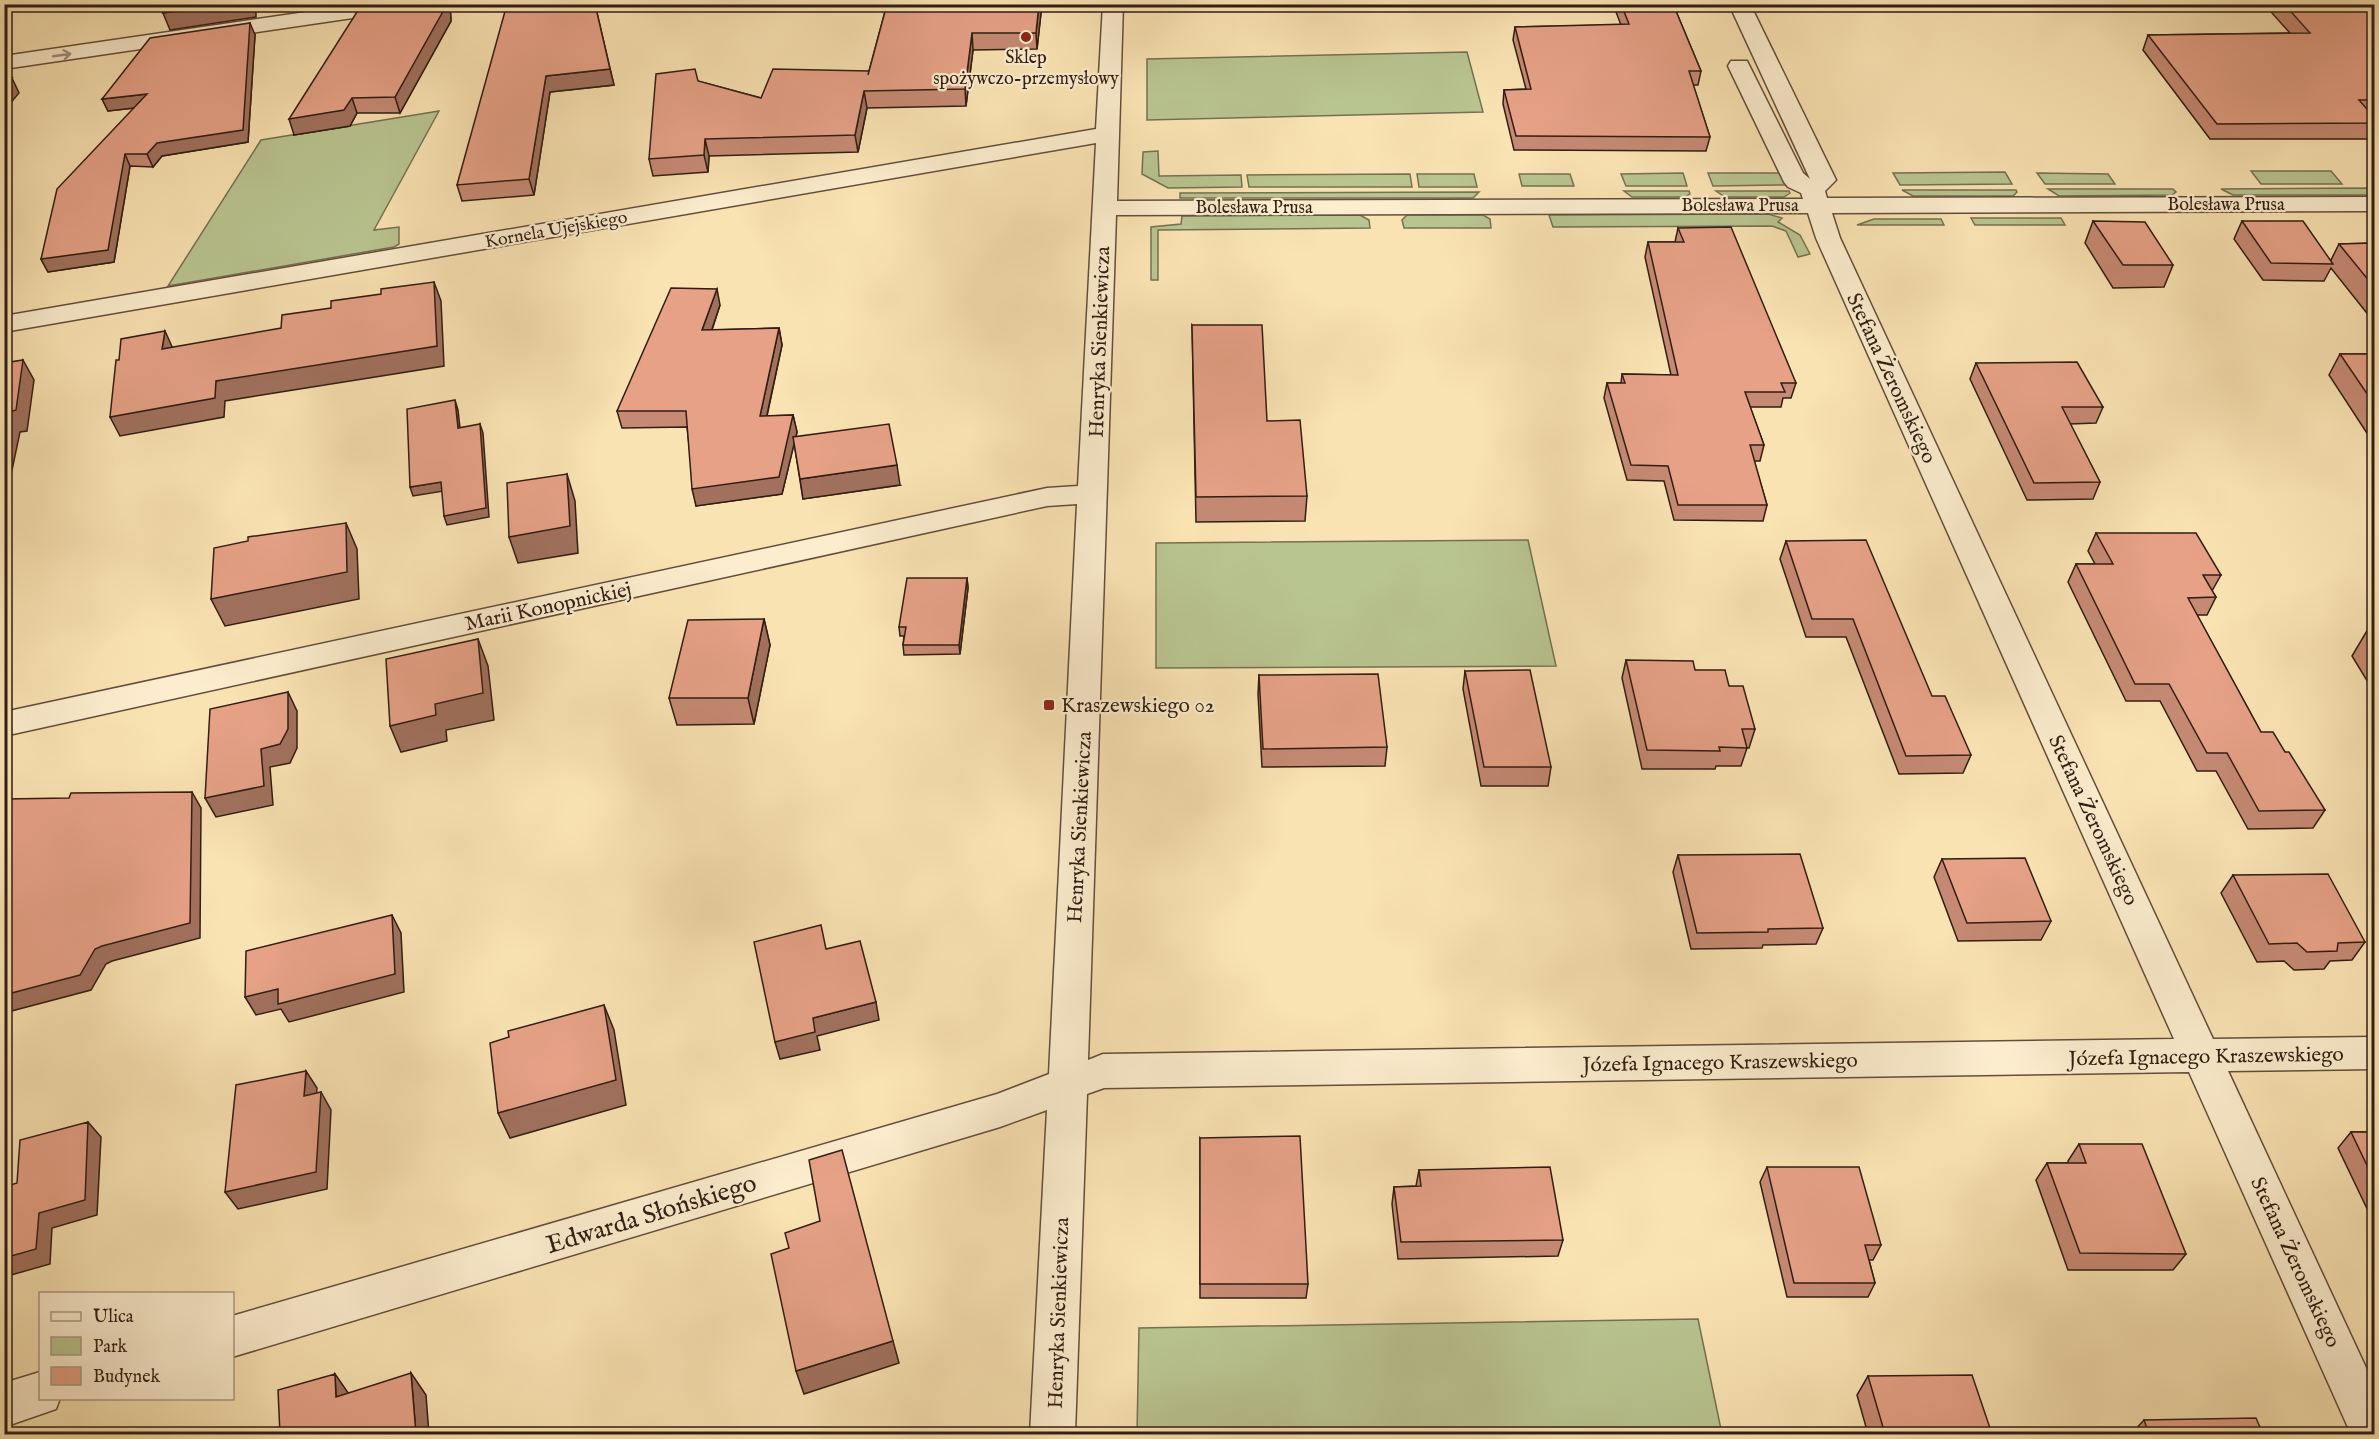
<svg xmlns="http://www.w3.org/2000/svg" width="2379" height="1439" font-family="'IM FELL English',serif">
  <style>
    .green { fill: #b9c591; stroke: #757152; stroke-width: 1.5 }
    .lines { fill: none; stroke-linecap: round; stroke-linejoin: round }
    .minor-casing { stroke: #634e3b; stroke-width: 3 }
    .minor { fill: #fcedce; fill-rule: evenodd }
    .wall { fill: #c68a74; stroke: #311d13; stroke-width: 1.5 }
    .shaded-wall { fill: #a1715e; stroke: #311d13; stroke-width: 1.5 }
    .building { fill: #e6a187; stroke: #311d13; stroke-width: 1.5 }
    .oneway { stroke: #a18f7a }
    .poi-dot { fill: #8f2418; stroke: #fcedce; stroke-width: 2 }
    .labels { text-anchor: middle; stroke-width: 4.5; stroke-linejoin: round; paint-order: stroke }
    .far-poi-label { font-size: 18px; fill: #311d13; stroke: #fcedce }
    .far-street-label { font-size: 18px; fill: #311d13; stroke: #fcedce }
    .street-label { font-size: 21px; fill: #311d13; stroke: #fcedce }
    .poi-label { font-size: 21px; fill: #311d13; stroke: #fcedce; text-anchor: start }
    .near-street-label { font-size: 26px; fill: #311d13; stroke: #fcedce }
  </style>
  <rect width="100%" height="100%" fill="#fae3b3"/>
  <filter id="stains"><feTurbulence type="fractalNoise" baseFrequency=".00333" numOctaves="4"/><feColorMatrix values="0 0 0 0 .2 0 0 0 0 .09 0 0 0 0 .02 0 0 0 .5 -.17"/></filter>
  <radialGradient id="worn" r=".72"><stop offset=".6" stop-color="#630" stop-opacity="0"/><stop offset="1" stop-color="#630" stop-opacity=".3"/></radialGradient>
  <!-- green -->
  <path class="green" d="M1467 52 1483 112 1147 120V59Z
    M439 111 374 230 399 227V244L394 247 168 286 261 140Z
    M1158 151 1159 176 1241 175 1242 187 1168 188 1142 174 1143 152Z
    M2251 171H2331L2342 184H2261Z
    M2005 172 2012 184 1900 185 1893 173Z
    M1683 173 1687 186H1626L1621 174Z
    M1708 173H1781L1786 185 1713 186Z
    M2037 173 2108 174 2115 184H2045Z
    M1410 174 1412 187H1249L1247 175Z
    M1417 174H1474L1477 187H1419Z
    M1519 174H1570L1574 186H1522Z
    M2374 188V195H2233L2221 189Z
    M2048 189H2173L2176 192 2172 195 2059 196Z
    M1902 190H2016L2017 192 2013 196H1913Z
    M1624 191H1689L1690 194 1685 197H1632Z
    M1716 191H1789L1790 193 1784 197H1725Z
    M1479 192 1473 198H1180V193Z
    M1768 214 1782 218 1778 222 1800 235 1810 254 1798 257 1786 231 1772 226 1553 227 1549 215Z
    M1360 215 1369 220 1370 228 1158 230V280H1151V227L1181 224 1182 216Z
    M1407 215H1483L1490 219 1491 228H1404L1402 220Z
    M1971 218H2061L2065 225H1975Z
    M1874 219H1941L1944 225H1857Z
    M1528 540 1556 666 1156 668V543Z
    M1698 1319 1722 1434H1137L1139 1328Z"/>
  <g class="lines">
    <defs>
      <path id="minor" d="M361 4H417L407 10 4 69V56Z
        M1103 4H1123L1117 201 1803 199 1801 193 1788 187 1784 182 1728 66 1731 61H1747L1803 173 1810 179 1729 4H1750L1836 180 1825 191 1827 198 2374 197V211L1832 213 1840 238 2213 1039 2374 1037V1069L2228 1071 2374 1385V1434H2351L2189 1072 1104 1088 1087 1094 1075 1434H1030L1047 1110 1000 1127 232 1357V1316L997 1094 1049 1074 1077 504 1047 506 4 736V712L1047 488 1078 486 1096 143 4 332V316L1096 129ZM1808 213 1816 238 2174 1039 1103 1054 1088 1060 1116 215Z
        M40 1372V1398H60L56 1409 4 1427V1383Z"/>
    </defs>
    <!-- minor casing -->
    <use href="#minor" class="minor-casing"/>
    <!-- minor -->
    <use href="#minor" class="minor"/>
  </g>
  <!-- wall -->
  <path class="wall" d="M362 4H450L451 21 400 113H357L350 126 294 135Z
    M595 4 614 85 550 92 534 195 462 201 457 185Z
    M887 4H1042L1037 49 973 50 966 106 867 108 858 152 709 156 708 172 653 176 649 159 698 81 761 98 869 71Z
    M1331 4H1376L1331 6Z
    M1613 4H1673L1701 71 1698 85H1693L1710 137 1706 151 1514 150 1503 104 1504 90 1526 89 1513 40 1515 27 1621 25Z
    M2264 4H2360L2374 19V115H2373L2374 117V136L2373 139H2210L2143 50 2148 35 2290 33Z
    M255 35 248 142 162 156 153 167 130 166 114 262 48 272 41 259 134 108 108 111 102 99Z
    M2093 221 2173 265 2164 287 2113 288 2085 243Z
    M2242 221 2331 260 2339 244 2374 243V322L2331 268 2324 281 2263 280 2234 239Z
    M1678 228 1796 383 1791 398H1783L1781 407H1750L1764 445 1760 461H1754L1767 505 1763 521 1674 520 1664 481 1627 480 1604 398 1607 383H1621L1622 374 1671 375 1645 257 1648 242H1675Z
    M720 305 712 330 779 328 782 345 767 416 793 415 797 432 796 436 900 485 803 499 794 443 782 494 696 506 687 427 622 428 617 411Z
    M1192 325 1267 421 1307 496 1305 521 1196 522Z
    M2340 354H2374V444L2329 375Z
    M1976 363 2103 407 2096 423 2070 424 2100 482 2093 499 2027 500 1970 379Z
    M2096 533 2221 575 2212 591 2216 597 2207 615H2197L2261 732 2285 752 2325 810 2313 828 2248 829 2216 771H2197L2160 701H2126L2068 582 2076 564H2095L2088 551Z
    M1786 541 1971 755 1963 773 1899 774 1846 637H1806L1780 559Z
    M967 578 968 588 960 654 904 655 903 645 904 636H900L899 627Z
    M764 619 770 645 754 724 677 725 669 698Z
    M2368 629H2374V692L2352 656Z
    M1626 660 1695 670 1729 686 1755 729 1749 748H1747L1741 766H1716L1715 769H1642L1622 678Z
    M1465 671 1551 767 1548 786H1481L1463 689Z
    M1259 675 1387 747 1385 766 1262 767 1258 694Z
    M1678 855 1823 928 1816 944 1763 945 1762 948 1691 949 1673 872Z
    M1942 859 2051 921 2041 940 1958 941 1934 877Z
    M2233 875 2365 942 2352 960 2330 961 2324 969 2294 970 2284 961 2257 962 2221 893Z
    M2351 1132H2374V1217H2371L2338 1148Z
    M1200 1138 1308 1284 1306 1298H1200Z
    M2079 1144 2186 1254 2173 1270H2068L2036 1180 2047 1163H2068V1161Z
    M1767 1167 1881 1245 1873 1260H1869L1875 1283 1868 1297H1787L1760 1182Z
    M1419 1170 1563 1240 1558 1256 1398 1259 1392 1204 1394 1187 1416 1186Z
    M1868 1376 1992 1434H1868L1857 1395Z
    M2144 1420 2263 1434H2131Z"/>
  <!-- shaded-wall -->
  <path class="shaded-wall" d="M224 4H256V17L170 30 163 13Z
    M446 4H450L451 21 400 113 395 97Z
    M1039 4H1042L1037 49 1036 33Z
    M250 23 255 35 248 142 162 156 153 167 147 154Z
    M972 33 973 50 966 106 965 89Z
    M610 69 614 85 550 92 534 195 529 179 546 76Z
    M12 78 19 93 4 111V87Z
    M864 91 867 108 858 152 855 135Z
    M147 94 152 106 108 111 102 99Z
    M352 98 357 113 350 126 294 135 289 119Z
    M705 139 709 156 708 172 704 155Z
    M125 154 130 166 114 262 48 272 41 259Z
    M434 282 441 301 444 366 225 401 224 417 120 436 110 417 216 381Z
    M717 289 720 305 706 347 702 330Z
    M779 328 782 345 763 433 760 416Z
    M165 331 174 351 162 349Z
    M23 360 34 380 27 431 20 432 7 494 4 495V433L9 412Z
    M455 400 458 410 461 437 458 428Z
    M793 415 797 432 782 494 696 506 692 489Z
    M480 424 483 433 489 517 447 525 444 516Z
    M897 465 900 485 803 499 800 479Z
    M567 474 575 501 578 553 518 563 509 537Z
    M441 482 444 491 413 496 410 487Z
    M346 523 357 549 359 599 225 626 211 599Z
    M967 578 968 588 960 654 959 645Z
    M764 619 770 645 754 724 748 698Z
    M478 639 488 666 494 720 446 730 447 741 401 752 390 726Z
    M288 692 297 711V748L290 763 270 767 273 805 216 817 205 798Z
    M192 792 201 808 200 938 112 961 106 964 91 990 4 1013V995Z
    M392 915 401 933 404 992 289 1022 281 1009 256 1015 245 997Z
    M876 1002 879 1020 817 1036 820 1050 780 1059 775 1042 813 1018Z
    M604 1005 614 1030 626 1105 510 1138 498 1113Z
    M306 1071 317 1088 315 1113 304 1096Z
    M321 1092 331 1110 327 1189 238 1209 225 1192Z
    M88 1122 101 1137 97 1215 52 1228 50 1264 4 1277V1258L39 1213Z
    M893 1341 899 1363 804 1394 796 1371Z
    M411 1373 426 1395 429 1434H416Z
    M335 1374 351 1397H336Z"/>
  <!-- building -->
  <path class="building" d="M170 4H224L163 13Z
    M362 4H446V6L395 97 352 98 344 110 289 119Z
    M507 4H595L610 69 546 76 529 179 457 185Z
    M887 4H1039L1036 33H972L965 89 864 91 855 135 705 139 704 155 649 159 656 74 695 69 698 81 761 98 773 69 869 71 868 75Z
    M1621 4H1673L1701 71H1689L1710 137 1516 136 1504 90 1531 89 1515 27 1629 24Z
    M2284 4H2360L2374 19V100H2359L2374 117V123L2217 124 2148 35 2310 33Z
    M250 23 243 130 157 143 147 154H125L108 250 41 259 57 189 147 94 102 99 150 38Z
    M12 78 4 87V79Z
    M2093 221 2145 222 2173 265H2123Z
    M2242 221H2303L2333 264 2271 263Z
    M1731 227 1796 383H1781L1785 392H1745L1764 445H1750L1767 505H1678L1668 466 1631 465 1607 383H1625L1622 374 1678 375 1648 242H1684L1678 228Z
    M2374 243V287L2339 244Z
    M434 282 437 346 216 381 215 398 110 417 116 360H119L121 339 165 331 162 349 281 328 282 315 331 308V301L381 294V289Z
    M671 288 717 289 702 330 779 328 760 416 793 415 779 477 692 489 686 411H617Z
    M1192 325H1262L1267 421 1300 420 1307 496 1196 497Z
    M2340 354H2374V404Z
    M23 360 16 410 9 412 4 433V363Z
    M2077 362 2103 407H2062L2100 482 2034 483 1976 363Z
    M455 400 458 428 480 424 486 508 444 516 441 482 410 487 407 409Z
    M889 424 897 465 800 479 793 437Z
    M567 474 570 526 509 537 507 483Z
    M346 523 347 572 211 599 214 548 248 541V537Z
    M2096 533H2196L2221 575H2203L2216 597 2188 598 2261 732H2273L2285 752H2289L2325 810 2259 811 2227 753H2207L2169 684H2135L2076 564H2113Z
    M1866 540 1932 696H1945L1971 755 1906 756 1853 619H1812L1786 541Z
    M907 578H967L959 645H903L906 627H899Z
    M764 619 748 698H669L688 620Z
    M2368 629H2374V639Z
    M478 639 483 693 435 704 436 715 390 726 386 659Z
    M1626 660 1693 661 1695 670H1725L1729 686H1743L1755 729H1742L1747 748 1719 747 1720 751 1647 750Z
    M1530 670 1551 767H1484L1465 671Z
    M1378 674 1387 747 1263 749 1259 675Z
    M288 692V729L280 744 261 749 264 786 205 798 210 709Z
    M192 792 190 923 102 946 95 949 80 975 4 995V799L69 798 71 793Z
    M1800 854 1823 928 1768 929V932L1697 933 1678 855Z
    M2025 858 2051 921 1967 923 1942 859Z
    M2328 874 2365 942 2338 943 2337 951 2307 952 2297 943 2269 944 2233 875Z
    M392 915 395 974 278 1004V989L245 997 246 951Z
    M821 925 826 949 860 941 876 1002 813 1018 815 1032 775 1042 754 942Z
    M604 1005 616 1080 498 1113 490 1043 509 1037 508 1031Z
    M306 1071 304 1096 321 1092 316 1172 225 1192 236 1085Z
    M88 1122 85 1200 39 1213 36 1249 4 1258V1187L17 1183 20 1140Z
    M2351 1132H2374V1180Z
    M1300 1136 1308 1284H1200V1138Z
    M2079 1144H2142L2186 1254 2080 1253 2047 1163H2086Z
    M842 1150 893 1341 796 1371 771 1254 789 1248 785 1233 820 1221 809 1160Z
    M1550 1167 1563 1240 1401 1242 1394 1187 1421 1186 1419 1170Z
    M1767 1167H1859L1881 1245H1865L1875 1283H1794Z
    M411 1373 416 1434H280L278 1390 335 1374 336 1397Z
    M1972 1375 1992 1434H1885L1868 1376Z
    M2256 1418 2263 1434H2149L2144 1420Z"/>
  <!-- one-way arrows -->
  <defs><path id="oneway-shaft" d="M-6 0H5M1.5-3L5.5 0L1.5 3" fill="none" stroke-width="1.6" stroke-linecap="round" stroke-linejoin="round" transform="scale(1.5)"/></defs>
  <use class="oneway" href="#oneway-shaft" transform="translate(62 55) rotate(-8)"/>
  <!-- markers -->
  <g class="poi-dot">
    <circle cx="1026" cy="37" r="6"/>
    <rect x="1043" y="699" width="12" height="12" rx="3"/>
  </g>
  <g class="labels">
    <!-- far-poi labels -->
    <g class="far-poi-label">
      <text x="1026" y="63">Sklep<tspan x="1026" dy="21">spożywczo-przemysłowy</tspan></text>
    </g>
    <!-- far-street labels -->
    <g class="far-street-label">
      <text x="2226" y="210">Bolesława Prusa</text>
      <text x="1740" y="211">Bolesława Prusa</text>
      <text x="1254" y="213">Bolesława Prusa</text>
      <text transform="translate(556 229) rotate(-10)" y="6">Kornela Ujejskiego</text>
    </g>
    <!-- street labels -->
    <g class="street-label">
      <text transform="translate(1099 342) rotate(-88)" y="7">Henryka Sienkiewicza</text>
      <text transform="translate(1892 378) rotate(65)" y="7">Stefana Żeromskiego</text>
      <text transform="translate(548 606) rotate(-12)" y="7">Marii Konopnickiej</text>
      <text transform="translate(2094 820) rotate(65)" y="7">Stefana Żeromskiego</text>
      <text transform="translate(1079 827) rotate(-87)" y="7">Henryka Sienkiewicza</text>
      <text transform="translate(2206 1056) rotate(-1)" y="7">Józefa Ignacego Kraszewskiego</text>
      <text transform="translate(1720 1062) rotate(-1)" y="7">Józefa Ignacego Kraszewskiego</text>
      <text transform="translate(2296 1262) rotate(65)" y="7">Stefana Żeromskiego</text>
      <text transform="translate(1058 1313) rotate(-88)" y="7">Henryka Sienkiewicza</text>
    </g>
    <!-- poi labels -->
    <g class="poi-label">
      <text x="1061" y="712">Kraszewskiego 02</text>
    </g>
    <!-- near-street labels -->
    <g class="near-street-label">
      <text transform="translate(651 1213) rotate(-17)" y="9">Edwarda Słońskiego</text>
    </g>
  </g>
  <!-- margin -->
  <rect width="2379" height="1439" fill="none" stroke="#fae3b3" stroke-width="24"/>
  <rect x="6" y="6" width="2367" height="1427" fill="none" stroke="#311d13" stroke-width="3"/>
  <rect x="12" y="12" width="2355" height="1415" fill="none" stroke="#311d13" stroke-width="1.5"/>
  <!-- legend -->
  <rect x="39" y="1292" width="195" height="108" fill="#fcedce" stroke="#ab9a83" stroke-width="1.5"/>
  <rect x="51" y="1312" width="30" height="9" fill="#fcedce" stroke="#ab9a83" stroke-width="1.5"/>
  <text x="93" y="1322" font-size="18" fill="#311d13">Ulica</text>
  <rect x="51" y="1337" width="30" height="18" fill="#b9c591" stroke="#ab9a83" stroke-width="1.5"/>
  <text x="93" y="1352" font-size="18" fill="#311d13">Park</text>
  <rect x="51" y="1367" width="30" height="18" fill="#e6a187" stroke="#ab9a83" stroke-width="1.5"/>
  <text x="93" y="1382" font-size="18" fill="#311d13">Budynek</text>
  <rect width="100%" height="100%" filter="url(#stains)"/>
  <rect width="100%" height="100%" fill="url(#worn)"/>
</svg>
